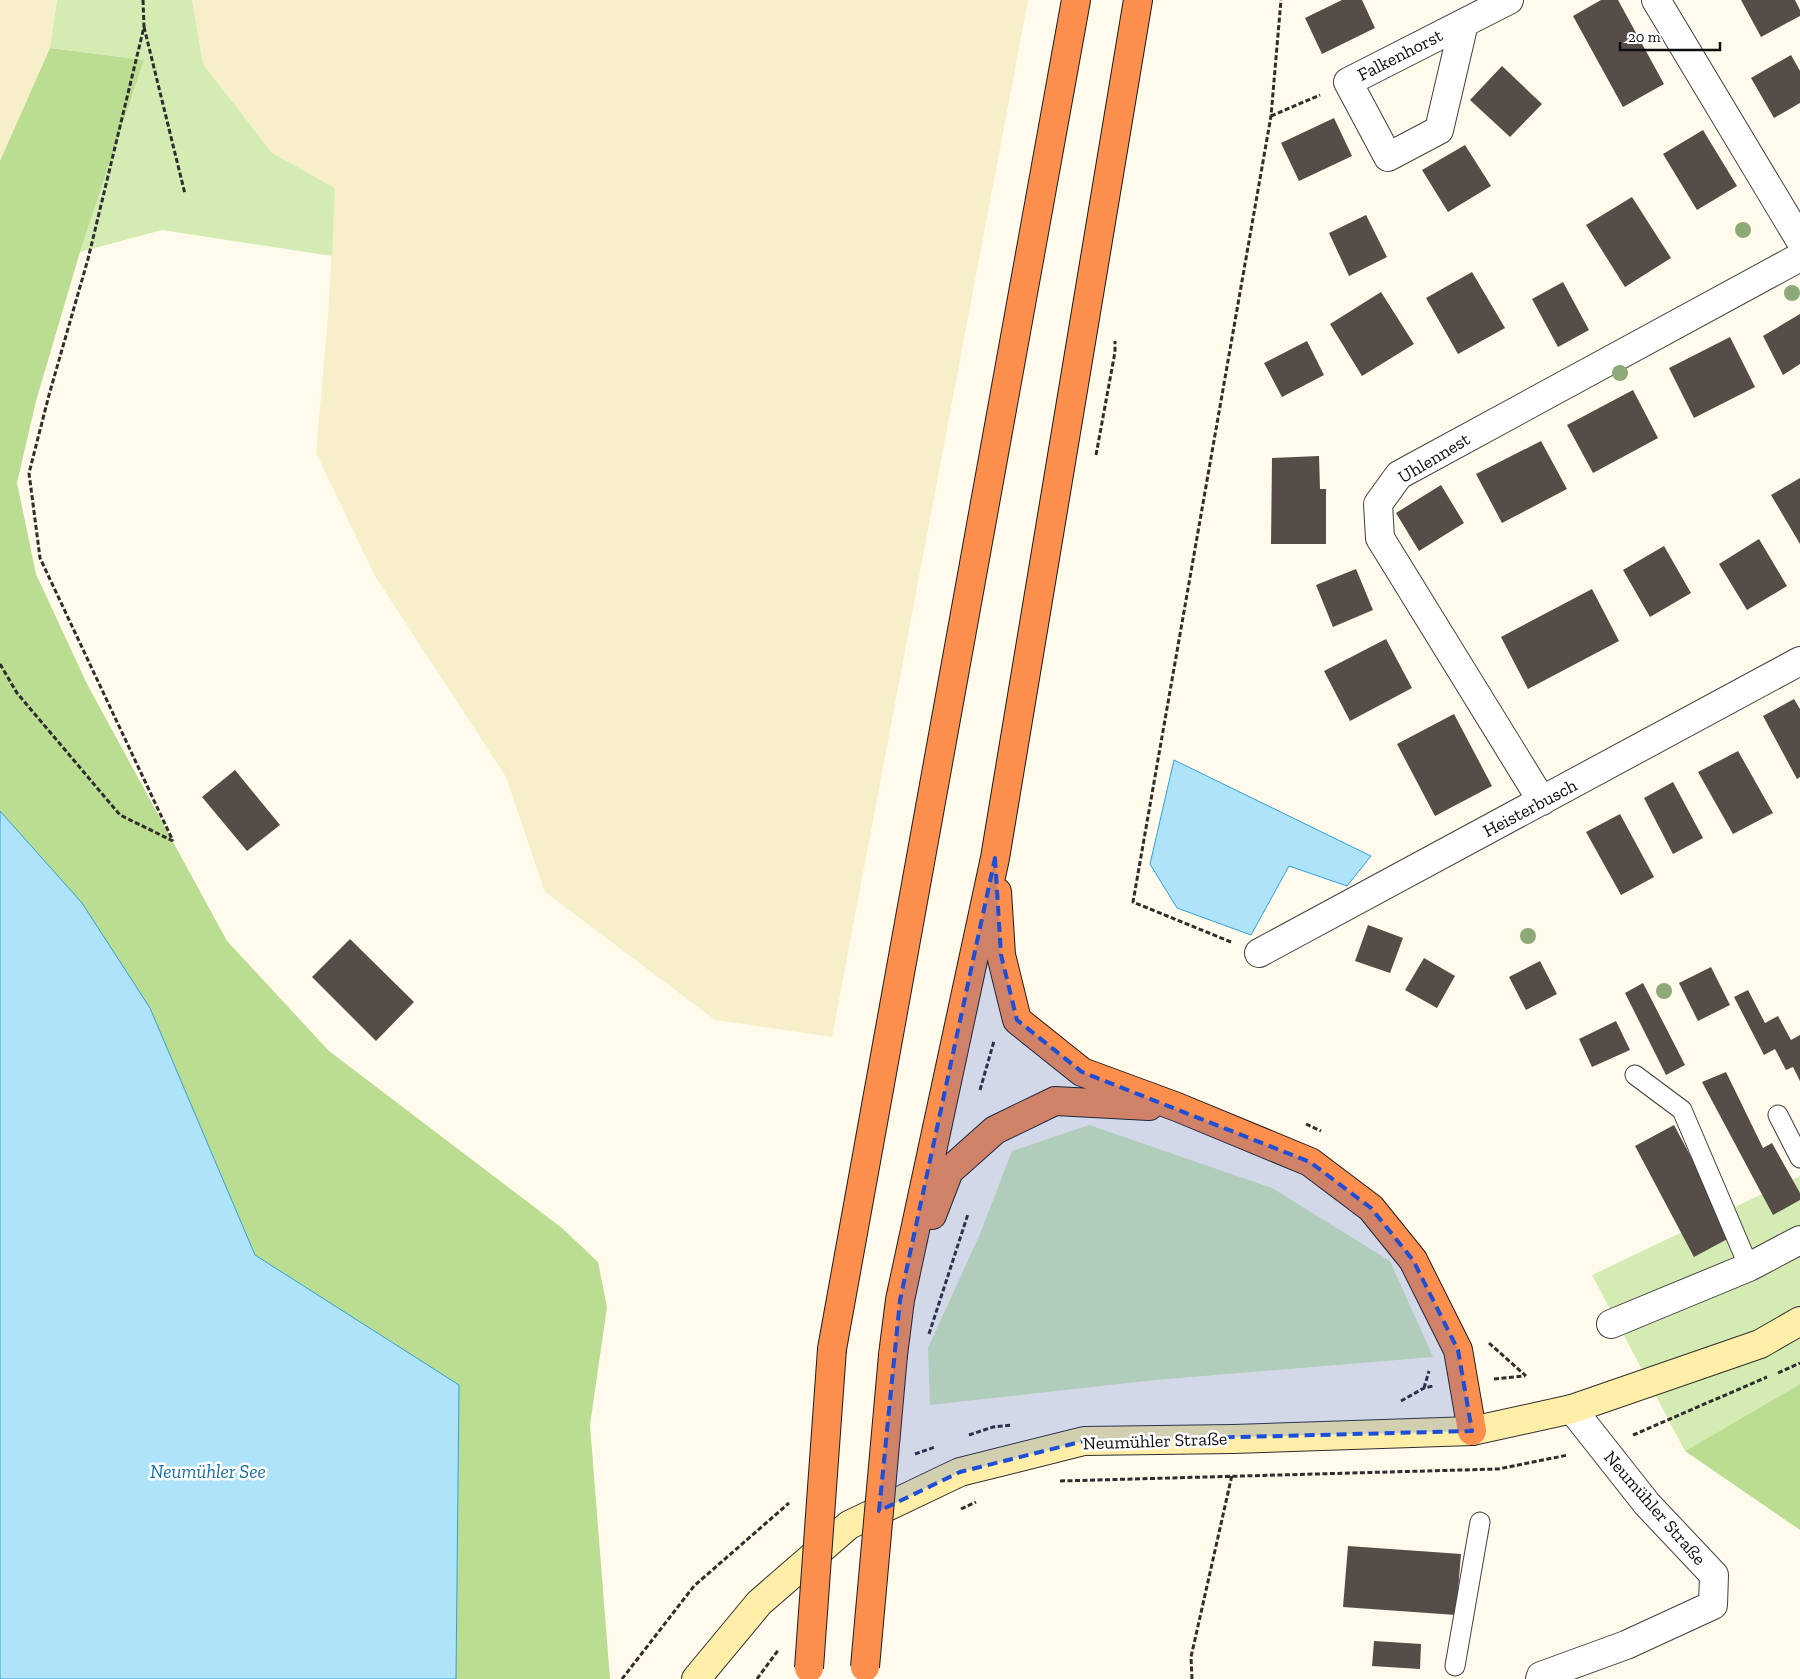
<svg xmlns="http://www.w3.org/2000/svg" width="1800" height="1679" font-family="'Zilla Slab',serif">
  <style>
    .farmland { fill: #f6efca }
    .green { fill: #d5ebb4 }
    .forest { fill: #badd92 }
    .water { fill: #aee3f9; stroke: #31a0d4 }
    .building { fill: #564c48 }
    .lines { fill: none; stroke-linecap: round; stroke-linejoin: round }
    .lane-casing { stroke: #3f3f3f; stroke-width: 21 }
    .street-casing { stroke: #3f3f3f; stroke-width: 30 }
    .secondary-casing { stroke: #2e2e2e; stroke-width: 30 }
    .highway-casing { stroke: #1d1d1d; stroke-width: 30 }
    .path { stroke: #2e2e2e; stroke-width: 3; stroke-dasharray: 5 2.5; stroke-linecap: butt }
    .lane { stroke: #fff; stroke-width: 19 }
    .street { stroke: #fff; stroke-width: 28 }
    .secondary { stroke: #ffeea7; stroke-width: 28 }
    .highway { stroke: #fc8f4d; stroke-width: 28 }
    .highway-bridge-casing { stroke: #1d1d1d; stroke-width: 30; stroke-linecap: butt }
    .highway-bridge { stroke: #fc8f4d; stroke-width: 28 }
    .tree { fill: #8da978 }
    .marked { fill: #1d4ed8; fill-opacity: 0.2; stroke: #1d4ed8; stroke-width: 4; stroke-dasharray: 10 6; stroke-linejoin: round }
    .labels { text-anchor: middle; stroke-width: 5; stroke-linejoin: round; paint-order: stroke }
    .street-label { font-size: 18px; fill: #0c0c0c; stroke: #fff }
    .water-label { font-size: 19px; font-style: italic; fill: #106fa4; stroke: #fff }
  </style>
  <rect width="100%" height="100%" fill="#fffaec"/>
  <!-- farmland -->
  <path class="farmland" d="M0 0H57L50 48 0 161Z
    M192 0H1028L832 1037 715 1020 545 892 506 777 375 576 316 453 328 317 335 188 272 153 203 64Z"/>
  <!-- green -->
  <path class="green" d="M57 0H192L203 64 272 153 335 188 332 256 162 230 80 252 144 60 50 48Z
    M1089 1125 1272 1188 1390 1261 1433 1357 1155 1380 930 1405 928 1348 980 1234 1012 1151Z
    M1800 1176V1384L1685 1451 1592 1275Z"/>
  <!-- forest -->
  <path class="forest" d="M50 48 144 60 80 252 36 401 17 483 36 574 87 684 227 941 329 1051 562 1228 598 1262 607 1307 590 1425 610 1679H456L459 1385 255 1255 150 1008 0 811V161Z
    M1800 1384V1530L1685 1451Z"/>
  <!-- water -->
  <path class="water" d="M1174 760 1371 856 1347 886 1289 866 1251 935 1177 908 1150 864Z
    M0 811 82 903 150 1008 255 1255 459 1385 456 1679H0Z"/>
  <!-- building -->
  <path class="building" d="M1342 0H1362L1375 28 1322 54 1305 18Z
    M1601 0H1618L1664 84 1623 107 1573 16Z
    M1741 0H1795L1800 10V16L1761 37Z
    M1791 55 1800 71V103L1774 118 1751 78Z
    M1502 66 1542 104 1510 137 1470 100Z
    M1334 118 1352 156 1299 181 1281 143Z
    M1703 130 1737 186 1697 210 1663 154Z
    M1465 145 1491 186 1448 212 1422 170Z
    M1632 197 1671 258 1625 287 1586 225Z
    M1366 215 1387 257 1349 276 1329 233Z
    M1472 272 1505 328 1458 354 1426 298Z
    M1563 282 1589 330 1558 347 1532 299Z
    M1381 292 1414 344 1362 376 1330 324Z
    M1800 314V364L1783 375 1763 336Z
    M1730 337 1755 387 1694 418 1669 368Z
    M1307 341 1324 375 1282 397 1264 363Z
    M1633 390 1658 438 1593 473 1567 425Z
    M1541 441 1567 489 1502 523 1476 474Z
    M1319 456 1320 489H1326V544H1271L1272 458Z
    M1800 478V544L1771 495Z
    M1441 485 1464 523 1419 551 1396 513Z
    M1759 539 1787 586 1747 610 1719 564Z
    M1664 546 1691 593 1650 617 1623 570Z
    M1356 569 1373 610 1333 627 1316 585Z
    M1592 589 1619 641 1528 689 1501 637Z
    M1386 639 1412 688 1350 721 1324 671Z
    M1794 699 1800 709V777L1797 779 1763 716Z
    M1454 714 1492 786 1435 816 1397 744Z
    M1738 751 1773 813 1733 834 1698 772Z
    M235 770 280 825 247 851 202 797Z
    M1673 782 1703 838 1673 854 1644 798Z
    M1620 814 1654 877 1621 895 1586 832Z
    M1368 925 1403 938 1390 973 1355 961Z
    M350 939 414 1002 376 1041 312 977Z
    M1424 958 1455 976 1437 1008 1405 990Z
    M1540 961 1557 994 1526 1010 1509 977Z
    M1711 967 1730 1005 1698 1021 1679 983Z
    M1643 983 1685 1065 1666 1075 1625 993Z
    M1748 990 1765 1023 1778 1016 1791 1040 1800 1035V1081L1793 1067 1786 1070 1775 1049 1764 1055 1734 997Z
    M1616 1021 1630 1050 1592 1067 1579 1039Z
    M1726 1072 1763 1148 1772 1143 1800 1193V1200L1773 1215 1702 1082Z
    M1674 1125 1733 1236 1694 1257 1635 1146Z
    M1348 1546 1461 1554 1456 1615 1343 1607Z
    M1374 1641 1421 1644 1420 1669 1372 1666Z"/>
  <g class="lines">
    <defs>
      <path id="lane" d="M1635 1075 1682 1110 1749 1267
        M1778 1115 1800 1158
        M1455 1666 1480 1522"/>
      <path id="street" d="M1656 0 1800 240
        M1464 23 1439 130 1388 157 1348 82 1509 0
        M1542 801 1380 538 1378 504 1399 475 1800 257
        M1259 953 1800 661
        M1611 1324 1749 1267 1800 1240
        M1540 1679 1541 1676 1626 1645 1713 1605 1714 1575 1647 1504 1572 1409"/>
      <path id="secondary" d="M696 1679 759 1603 849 1525 960 1472 1084 1441 1233 1439 1472 1431 1572 1409 1760 1344 1800 1321"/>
      <path id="highway" d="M997 892 1001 955 1017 1020 1082 1072 1177 1107 1310 1162 1371 1208 1413 1260 1458 1350 1472 1431
        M932 1215 949 1171 995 1130 1055 1101 1149 1106
        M832 1349 1076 0
        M893 1355 900 1300 995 858 1138 0"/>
    </defs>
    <!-- lane casing -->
    <use href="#lane" class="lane-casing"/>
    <!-- street casing -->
    <use href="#street" class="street-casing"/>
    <!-- secondary casing -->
    <use href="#secondary" class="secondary-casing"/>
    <!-- highway casing -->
    <use href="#highway" class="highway-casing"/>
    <!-- path -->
    <path class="path" d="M143 0 144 27 88 259 49 395 29 473 40 558 173 841
      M144 27 185 194
      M1271 116 1320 95
      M1096 455 1115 352V341
      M0 664 17 693 120 815 173 841
      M1231 942 1133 902 1271 116 1281 0
      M980 1090 994 1041
      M1306 1124 1321 1131
      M929 1334 968 1214
      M1489 1343 1526 1376
      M1778 1373 1800 1363
      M1494 1379 1525 1376
      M1424 1388 1429 1371
      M1401 1401 1424 1388 1433 1386
      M969 1435 993 1427 1012 1425
      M1633 1435 1767 1377
      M915 1454 935 1447
      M1060 1481 1498 1469 1568 1455
      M961 1509 976 1502
      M622 1679 694 1586 789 1503
      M757 1679 779 1649
      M1192 1679 1191 1657 1232 1475"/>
    <!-- lane -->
    <use href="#lane" class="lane"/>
    <!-- street -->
    <use href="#street" class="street"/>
    <!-- secondary -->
    <use href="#secondary" class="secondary"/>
    <!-- highway -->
    <use href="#highway" class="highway"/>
    <defs>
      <path id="highway-bridge" d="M865 1667 893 1355
        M809 1668 832 1349"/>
    </defs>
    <!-- highway-bridge casing -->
    <use href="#highway-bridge" class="highway-bridge-casing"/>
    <!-- highway-bridge -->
    <use href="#highway-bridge" class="highway-bridge"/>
  </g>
  <!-- trees -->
  <g class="tree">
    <circle cx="1743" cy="230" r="8"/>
    <circle cx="1792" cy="293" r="8"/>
    <circle cx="1620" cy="373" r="8"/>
    <circle cx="1528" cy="936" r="8"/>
    <circle cx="1664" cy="991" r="8"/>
  </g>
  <!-- marked area -->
  <path class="marked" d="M995 858 1001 955 1017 1020 1082 1072 1310 1162 1371 1208 1413 1260 1458 1350 1472 1431 1084 1441 960 1472 879 1511 900 1300Z"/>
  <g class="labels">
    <!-- street labels -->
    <g class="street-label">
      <text transform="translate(1400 55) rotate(-27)" y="6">Falkenhorst</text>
      <text transform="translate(1434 458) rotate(-31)" y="6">Uhlennest</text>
      <text transform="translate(1530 808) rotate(-28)" y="6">Heisterbusch</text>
      <text transform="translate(1155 1441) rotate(-2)" y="6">Neumühler Straße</text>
      <text transform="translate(1655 1508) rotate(49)" y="6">Neumühler Straße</text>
    </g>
    <!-- water labels -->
    <g class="water-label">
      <text x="208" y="1478">Neumühler See</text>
    </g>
  </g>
  <!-- scale -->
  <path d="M1620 42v8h100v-8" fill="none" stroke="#0c0c0c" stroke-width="2.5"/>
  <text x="1628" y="42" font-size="15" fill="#0c0c0c" stroke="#ffffff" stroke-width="4" paint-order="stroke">20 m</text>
</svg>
